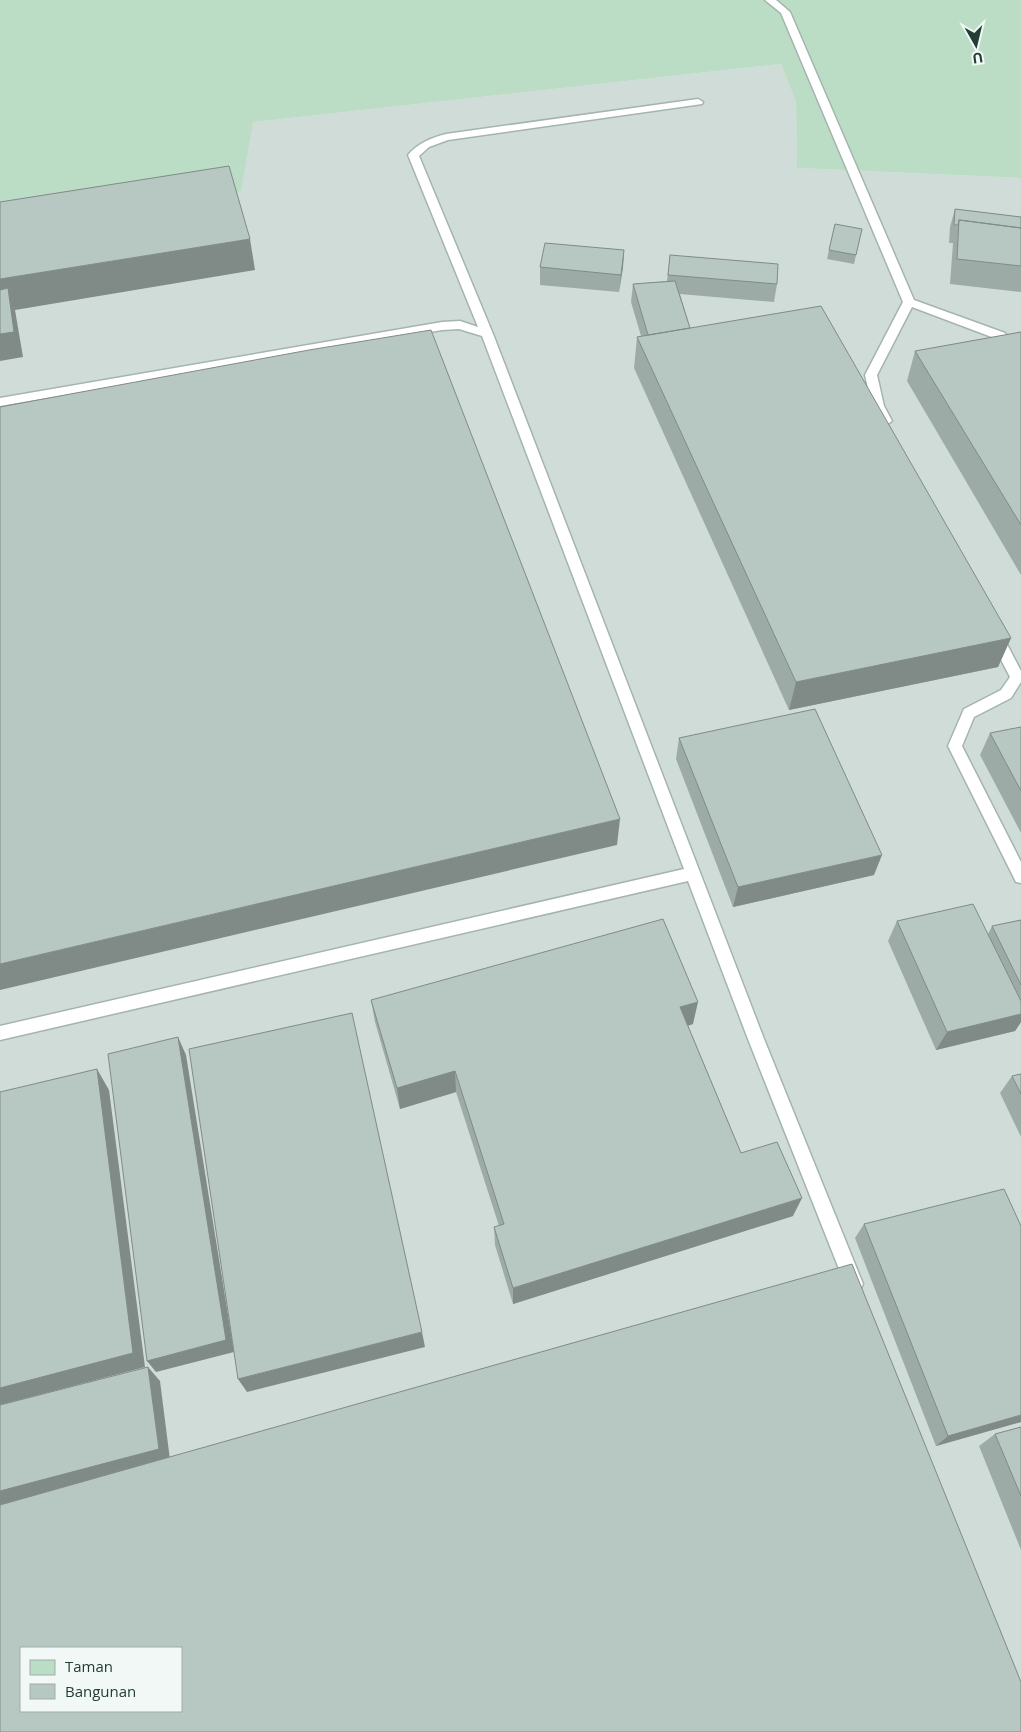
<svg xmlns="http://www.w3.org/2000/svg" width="1021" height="1732" font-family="'Open Sans',sans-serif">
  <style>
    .built { fill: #d0dcd7; fill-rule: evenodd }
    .green { fill: #bbddc5 }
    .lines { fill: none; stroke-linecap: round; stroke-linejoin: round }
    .service-casing { stroke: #a5b4af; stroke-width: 3 }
    .service { fill: #fff; fill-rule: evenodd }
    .wall { fill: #9daba6 }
    .shaded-wall { fill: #808b87 }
    .building { fill: #b7c7c1; stroke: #808b87; fill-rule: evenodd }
  </style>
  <rect width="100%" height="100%" fill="#e2ece8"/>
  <!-- built -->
  <path class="built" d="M781 64 796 102 797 168 1021 178V1732H0V215L253 122ZM21 1648H181V1711H21Z"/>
  <!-- green -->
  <path class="green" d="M0 0H1021V178L797 168 796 102 781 64 253 122 241 191 0 215Z"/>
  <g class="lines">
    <defs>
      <path id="service" d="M765 0H776L790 12 914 300 1005 333 1021 357V370L1017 369 997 339 912 307 877 375 884 406 892 421 886 425 882 424 872 406 865 375 903 302 781 13Z
        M698 99 703 102 702 104 448 140 429 147 419 156 493 334 764 1039 863 1284 860 1290 854 1293 848 1290 845 1284 748 1039 688 881 0 1040V1026L684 869 482 336 459 329 442 330 0 406V398L442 322 460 321 478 327 408 155C418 143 431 138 446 134Z
        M995 630 1000 631 1021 671V682L1011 698 974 717 962 746 1021 862V883L1016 882 948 746 964 709 1001 690 1010 677 988 635 990 631Z"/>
    </defs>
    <!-- service casing -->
    <use href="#service" class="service-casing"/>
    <!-- service -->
    <use href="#service" class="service"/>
  </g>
  <!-- wall -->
  <path class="wall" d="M955 209 1021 217V292L950 284 953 243H949L950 227Z
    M835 224 862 229 854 264 827 259Z
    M624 250 623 267 619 292 540 285V267Z
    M670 255 777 284 774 302 680 294 690 328 1011 638 998 667 789 710 634 368 637 337 641 336 631 302 633 284 667 281Z
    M1021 332V575L907 381 915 351Z
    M1021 727V833L980 755 990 733Z
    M679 738 874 875 733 907 676 759Z
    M1021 920V1022L1015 1031 936 1050 888 941 897 921 988 934 992 926Z
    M371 1000 693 1024 688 1026 741 1153 793 1216 513 1304 495 1245 494 1227 499 1226 456 1092 400 1109 375 1022Z
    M1021 1074V1137L1000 1093 1012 1076Z
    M864 1224 1021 1422 936 1446 855 1238Z
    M1021 1427V1550L979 1446 995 1434Z"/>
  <!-- shaded-wall -->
  <path class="shaded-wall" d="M250 239 255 270 15 310 23 357 0 361V279Z
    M624 250 623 267 619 292 621 275Z
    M1011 638 998 667 789 710 796 682Z
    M620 819 617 845 0 990V964Z
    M882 855 874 875 733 907 738 887Z
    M698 1002 693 1024 675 1029 680 1007Z
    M1021 1014V1022L1015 1031 936 1050 947 1032Z
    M178 1037 186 1055 234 1352 156 1372 147 1361Z
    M97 1069 109 1090 145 1367 0 1405V1388Z
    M455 1071 456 1092 400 1109 397 1088Z
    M802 1198 793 1216 513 1304V1288Z
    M422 1332 425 1347 247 1392 238 1379Z
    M148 1367 160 1381 170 1460 0 1505V1491Z
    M1021 1415V1422L936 1446 948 1436Z"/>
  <!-- building -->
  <path class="building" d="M229 166 250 239 0 279V202Z
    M955 209 1021 217V228L959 220 958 225H954Z
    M959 220 1021 228V266L957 259Z
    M835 224 862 229 856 255 829 250Z
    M545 243 624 250 621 275 540 267Z
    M670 255 778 264 777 284 668 275Z
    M675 281 690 328 648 335 633 284Z
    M8 288 14 332 0 334V290Z
    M821 306 1011 638 796 682 637 337Z
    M431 330 620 819 0 964V407L309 350Z
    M1021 332V525L915 351Z
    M815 709 882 855 738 887 679 738Z
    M1021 727V791L990 733Z
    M973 904 1021 1001V1014L947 1032 897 921Z
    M663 919 698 1002 680 1007 741 1153 777 1142 802 1198 513 1288 494 1227 504 1224 455 1071 397 1088 371 1000Z
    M1021 920V985L992 926Z
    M352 1013 422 1332 238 1379 189 1049Z
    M178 1037 226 1340 147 1361 108 1054Z
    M97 1069 133 1353 0 1388V1092Z
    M1021 1074V1094L1012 1076Z
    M1004 1189 1021 1226V1415L948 1436 864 1224Z
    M852 1264 1021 1682V1732H0V1505ZM21 1648H181V1711H21Z
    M148 1367 159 1449 0 1491V1405Z
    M1021 1427V1496L995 1434Z"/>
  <!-- legend -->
  <rect x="20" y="1647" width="162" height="65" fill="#f2f8f5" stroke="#9fada9"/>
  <rect x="30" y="1660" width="25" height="15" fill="#bbddc5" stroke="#9fada9"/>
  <text x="65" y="1672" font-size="15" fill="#223d36">Taman</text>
  <rect x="30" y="1684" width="25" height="15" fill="#b7c7c1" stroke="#9fada9"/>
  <text x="65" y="1697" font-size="15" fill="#223d36">Bangunan</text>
  <!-- north arrow -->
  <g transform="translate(976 45) rotate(172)" stroke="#f2f8f5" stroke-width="4" paint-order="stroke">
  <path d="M0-4L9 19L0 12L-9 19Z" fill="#223d36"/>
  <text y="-8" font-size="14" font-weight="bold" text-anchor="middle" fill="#223d36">U</text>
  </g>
</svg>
